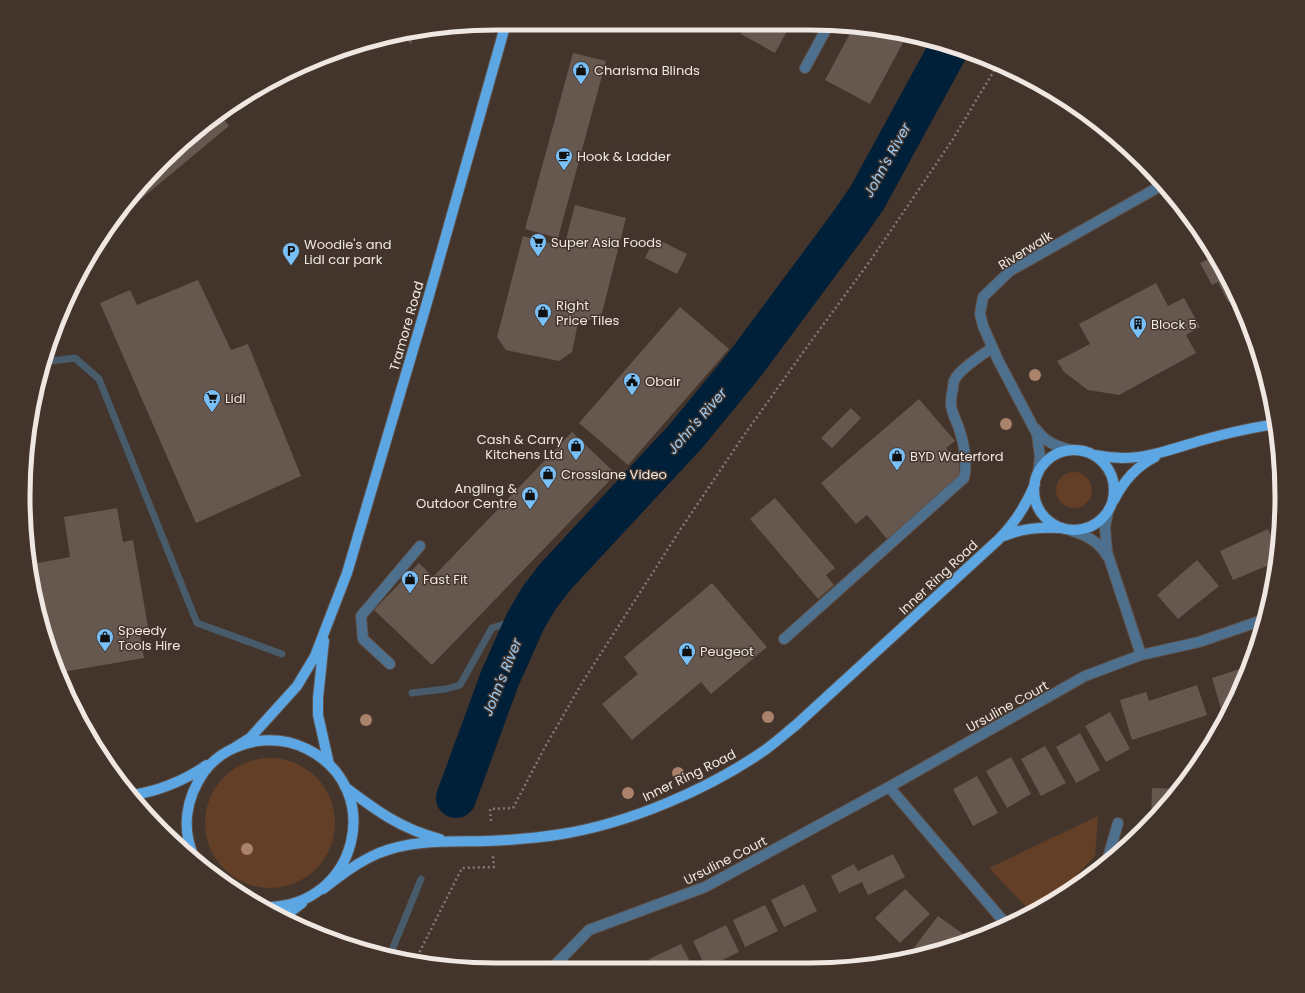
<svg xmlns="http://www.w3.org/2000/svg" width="1305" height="993" font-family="Poppins,sans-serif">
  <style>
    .green { fill: #633f27 }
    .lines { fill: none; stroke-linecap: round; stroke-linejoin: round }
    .stream { stroke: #485b6b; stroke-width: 7 }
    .river { stroke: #001f38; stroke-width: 40 }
    .building { fill: #67584f }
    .minor-casing { stroke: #5f5149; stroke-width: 12 }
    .major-casing { stroke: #5f5149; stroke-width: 12 }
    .path { stroke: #857871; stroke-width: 2.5; stroke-dasharray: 2 3; stroke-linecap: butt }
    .minor { stroke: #4d708e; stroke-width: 10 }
    .major { stroke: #5ba6e3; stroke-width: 10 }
    .tree { fill: #aa836a }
    .labels { text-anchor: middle; stroke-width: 3; stroke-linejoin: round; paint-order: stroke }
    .poi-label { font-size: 13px; fill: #f1e7e2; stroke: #43352c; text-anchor: start }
    .street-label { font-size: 13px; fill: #f1e7e2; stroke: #43352c }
    .water-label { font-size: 14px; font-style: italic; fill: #99cffc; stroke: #43352c }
    .rim { fill: none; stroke: #f1e7e2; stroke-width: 5 }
  </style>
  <rect width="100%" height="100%" fill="#43352c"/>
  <!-- green -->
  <path class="green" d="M1056 490a18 18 0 1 1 36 0a18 18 0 1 1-36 0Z
    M205 823a65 65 0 1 1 130 0a65 65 0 1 1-130 0Z
    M1098 816 1095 856 1054 899 1030 911 989 868Z"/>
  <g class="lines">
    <!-- stream -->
    <path class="stream" d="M44 362 75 358 99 379 197 623 282 654
      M412 693 446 689 460 685 492 628 510 622H525
      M390 955 421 879"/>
    <!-- river -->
    <path class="river" d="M456 798 500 678 525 622 539 598 556 576 686 436 745 364 849 224 867 198 950 46"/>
  </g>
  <!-- building -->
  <path class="building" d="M746 24H791L775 53 741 34Z
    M854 26 907 35 870 104 825 80Z
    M414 34 411 44 402 35H403Z
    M573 53 606 61 558 238 525 229Z
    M221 116 229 126 118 218 162 162Z
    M575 205 626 218 602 313 590 320 579 318 572 352 559 361 506 350 497 337 523 236 564 247Z
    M655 238 687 254 677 274 645 258Z
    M1214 256 1237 298 1228 302 1218 282 1212 285 1200 263Z
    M198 280 231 350 248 344 301 476 196 523 100 303 130 290 137 305Z
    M1156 283 1168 306 1184 298 1200 327 1186 335 1196 353 1119 395 1088 390 1064 372 1057 361 1090 344 1079 324Z
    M680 307 729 349 628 465 579 423Z
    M919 399 955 441 946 448 959 463V478L887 539 867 515 856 524 821 483Z
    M851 408 861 418 832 448 821 438Z
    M572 432 616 474 432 665 374 610 419 563 433 577Z
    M775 498 835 568 826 575 834 585 818 599 750 519Z
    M117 508 123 542 133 540 149 633 140 635 144 658 57 673 39 619 32 564 70 557 64 517Z
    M1268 529 1277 548 1276 562 1233 580 1220 551Z
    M1197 560 1219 586 1178 619 1157 595Z
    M712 583 767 647 711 694 701 682 632 740 602 704 638 674 624 657Z
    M1249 666 1246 678 1231 706 1221 709 1212 678Z
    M1197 685 1207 715 1132 740 1120 700 1146 692 1149 701Z
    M1110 712 1130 749 1106 762 1085 726Z
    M1080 733 1100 770 1076 783 1056 747Z
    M1045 746 1066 783 1041 796 1021 759Z
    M1011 757 1031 794 1007 808 986 771Z
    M977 776 998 813 973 826 953 789Z
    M1152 788 1178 789 1151 821Z
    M893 854 905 877 868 895 862 882 839 893 831 876 854 864 858 871Z
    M804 884 817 911 784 927 771 900Z
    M905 889 930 914 900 943 875 918Z
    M765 905 778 931 745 947 733 920Z
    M938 916 966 936 959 945 920 954 913 949Z
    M726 925 739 952 710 966H705L693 941Z
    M681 944 692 966H652L649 959Z
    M634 962 635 966H619V965Z"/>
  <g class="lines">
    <defs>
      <path id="minor" d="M805 68 829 24
        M1036 429C1045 442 1057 447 1072 450
        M1038 474 1040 457 1037 434 998 360 983 326 980 314 983 297 1010 271 1164 184
        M1072 531C1086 535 1100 543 1107 556
        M784 639 964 478C967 464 965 449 961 435 956 415 947 412 953 388 953 385 953 382 955 379 960 369 983 354 992 348
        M1141 655 1199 642 1260 621 1264 618
        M390 664 363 639 361 616 420 546
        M889 787 1005 923
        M1107 861 1118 823
        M554 966 589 930 705 887 889 787 1085 676 1141 655 1107 552 1105 527 1108 512"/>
      <path id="major" d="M1034 490a40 40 0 1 1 80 0a40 40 0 1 1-80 0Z
        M1095 455C1137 464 1164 451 1203 440 1227 433 1251 428 1275 424
        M1114 500C1123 482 1137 466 1155 457
        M1004 536C1022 528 1040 527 1059 528
        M324 641 318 698V715L329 764
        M234 748 250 738 297 686 315 656 347 573 426 306 506 23
        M345 787C377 811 401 829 440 839
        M132 795C159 791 185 780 207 765
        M165 834 177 843
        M194 857C181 828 186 798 204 772 216 755 237 744 258 741 275 739 291 741 307 749 387 789 357 907 267 907
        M323 889C341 875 358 862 379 853 414 839 450 842 487 841 512 840 537 838 562 834 630 823 709 789 765 750 776 742 786 733 796 725L998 540C1015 523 1026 506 1035 484
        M285 916 302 903"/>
    </defs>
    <!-- minor casing -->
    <use href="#minor" class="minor-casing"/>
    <!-- major casing -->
    <use href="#major" class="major-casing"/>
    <!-- path -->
    <path class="path" d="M491 821 490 809 513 808 545 747 582 683 680 530 742 438 804 351 870 261 909 204 953 139 998 64
      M415 961 462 868 494 867 493 856"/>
    <!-- minor -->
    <use href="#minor" class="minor"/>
    <!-- major -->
    <use href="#major" class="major"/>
  </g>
  <!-- trees -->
  <g class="tree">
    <circle cx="1035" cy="375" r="6"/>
    <circle cx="1006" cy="424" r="6"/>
    <circle cx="768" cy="717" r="6"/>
    <circle cx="366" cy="720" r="6"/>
    <circle cx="678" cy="773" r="6"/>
    <circle cx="628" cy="793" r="6"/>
    <circle cx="247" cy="849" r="6"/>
  </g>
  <!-- icons -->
  <defs>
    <symbol id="shop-pin" viewBox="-11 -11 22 30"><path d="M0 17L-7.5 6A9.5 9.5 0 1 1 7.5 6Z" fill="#79bff8" stroke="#43352c"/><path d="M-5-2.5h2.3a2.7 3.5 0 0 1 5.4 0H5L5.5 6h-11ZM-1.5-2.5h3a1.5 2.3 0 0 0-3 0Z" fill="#111"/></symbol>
    <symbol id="cafe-pin" viewBox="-11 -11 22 30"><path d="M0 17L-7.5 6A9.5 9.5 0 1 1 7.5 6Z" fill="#79bff8" stroke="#43352c"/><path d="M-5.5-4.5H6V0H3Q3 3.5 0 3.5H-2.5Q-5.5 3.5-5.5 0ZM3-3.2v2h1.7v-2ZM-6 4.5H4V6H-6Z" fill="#111"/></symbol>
    <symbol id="supermarket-pin" viewBox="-11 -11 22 30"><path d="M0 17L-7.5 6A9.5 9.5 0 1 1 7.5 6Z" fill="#79bff8" stroke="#43352c"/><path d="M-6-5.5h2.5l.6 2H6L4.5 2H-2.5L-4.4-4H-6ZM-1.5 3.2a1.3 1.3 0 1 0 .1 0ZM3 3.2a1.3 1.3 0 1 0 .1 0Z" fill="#111"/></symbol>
    <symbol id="parking-pin" viewBox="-11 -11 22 30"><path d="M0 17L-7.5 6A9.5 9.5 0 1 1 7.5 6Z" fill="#79bff8" stroke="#43352c"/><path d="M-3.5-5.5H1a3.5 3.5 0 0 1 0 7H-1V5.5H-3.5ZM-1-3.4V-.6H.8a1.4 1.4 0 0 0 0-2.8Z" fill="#111"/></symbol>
    <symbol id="building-pin" viewBox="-11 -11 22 30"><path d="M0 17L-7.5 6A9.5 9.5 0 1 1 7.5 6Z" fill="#79bff8" stroke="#43352c"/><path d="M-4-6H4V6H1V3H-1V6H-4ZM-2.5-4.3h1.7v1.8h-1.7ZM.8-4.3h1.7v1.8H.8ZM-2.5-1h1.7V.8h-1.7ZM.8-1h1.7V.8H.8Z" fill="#111"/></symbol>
    <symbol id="civic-pin" viewBox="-11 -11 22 30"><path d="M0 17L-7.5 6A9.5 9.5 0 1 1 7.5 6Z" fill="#79bff8" stroke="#43352c"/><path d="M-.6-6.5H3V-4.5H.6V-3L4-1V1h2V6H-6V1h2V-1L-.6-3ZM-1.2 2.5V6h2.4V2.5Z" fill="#111"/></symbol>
  </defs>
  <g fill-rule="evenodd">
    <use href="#shop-pin" x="571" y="60" width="20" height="27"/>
    <use href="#cafe-pin" x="554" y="146" width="20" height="27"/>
    <use href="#supermarket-pin" x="528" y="232" width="20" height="27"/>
    <use href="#parking-pin" x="281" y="241" width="20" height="27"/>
    <use href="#shop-pin" x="533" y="302" width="20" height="27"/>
    <use href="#building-pin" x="1128" y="314" width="20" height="27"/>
    <use href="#civic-pin" x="622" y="371" width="20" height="27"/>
    <use href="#supermarket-pin" x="202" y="388" width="20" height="27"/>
    <use href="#shop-pin" x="566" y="436" width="20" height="27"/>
    <use href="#shop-pin" x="887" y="446" width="20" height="27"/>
    <use href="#shop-pin" x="538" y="464" width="20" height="27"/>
    <use href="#shop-pin" x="520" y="485" width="20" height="27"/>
    <use href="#shop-pin" x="400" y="569" width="20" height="27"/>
    <use href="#shop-pin" x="95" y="627" width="20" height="27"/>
    <use href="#shop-pin" x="677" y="641" width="20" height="27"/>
  </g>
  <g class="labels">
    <!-- poi labels -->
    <g class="poi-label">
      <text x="594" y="75">Charisma Blinds</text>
      <text x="577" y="161">Hook &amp; Ladder</text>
      <text x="551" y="247">Super Asia Foods</text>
      <text x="304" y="249">Woodie's and<tspan x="304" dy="15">Lidl car park</tspan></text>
      <text x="556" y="310">Right<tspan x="556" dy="15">Price Tiles</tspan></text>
      <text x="1151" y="329">Block 5</text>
      <text x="645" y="386">Obair</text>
      <text x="225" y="403">Lidl</text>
      <text x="563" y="444" text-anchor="end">Cash &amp; Carry<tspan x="563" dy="15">Kitchens Ltd</tspan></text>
      <text x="910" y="461">BYD Waterford</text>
      <text x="561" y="479">Crosslane Video</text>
      <text x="517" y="493" text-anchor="end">Angling &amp;<tspan x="517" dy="15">Outdoor Centre</tspan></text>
      <text x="423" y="584">Fast Fit</text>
      <text x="118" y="635">Speedy<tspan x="118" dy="15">Tools Hire</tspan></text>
      <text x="700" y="656">Peugeot</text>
    </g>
    <!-- street labels -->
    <g class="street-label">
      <text transform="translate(1025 250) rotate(-32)" y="5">Riverwalk</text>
      <text transform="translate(406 326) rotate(-74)" y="5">Tramore Road</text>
      <text transform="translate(938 577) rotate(-43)" y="5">Inner Ring Road</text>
      <text transform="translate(1007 706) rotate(-29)" y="5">Ursuline Court</text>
      <text transform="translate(689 775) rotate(-26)" y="5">Inner Ring Road</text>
      <text transform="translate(725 860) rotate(-27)" y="5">Ursuline Court</text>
    </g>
    <!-- water labels -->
    <g class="water-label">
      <text transform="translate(887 160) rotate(-61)" y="5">John's River</text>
      <text transform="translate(697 421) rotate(-49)" y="5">John's River</text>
      <text transform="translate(502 677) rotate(-68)" y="5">John's River</text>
    </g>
  </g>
  <!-- crop -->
  <path d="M0 0H1305V993H0ZM496 30H809A466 466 0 0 1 1275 496V497A466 466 0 0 1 809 963H496A466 466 0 0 1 30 497V496A466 466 0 0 1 496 30Z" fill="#43352c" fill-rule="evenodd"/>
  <path class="rim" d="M496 30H809A466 466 0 0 1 1275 496V497A466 466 0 0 1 809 963H496A466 466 0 0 1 30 497V496A466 466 0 0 1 496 30Z"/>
</svg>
